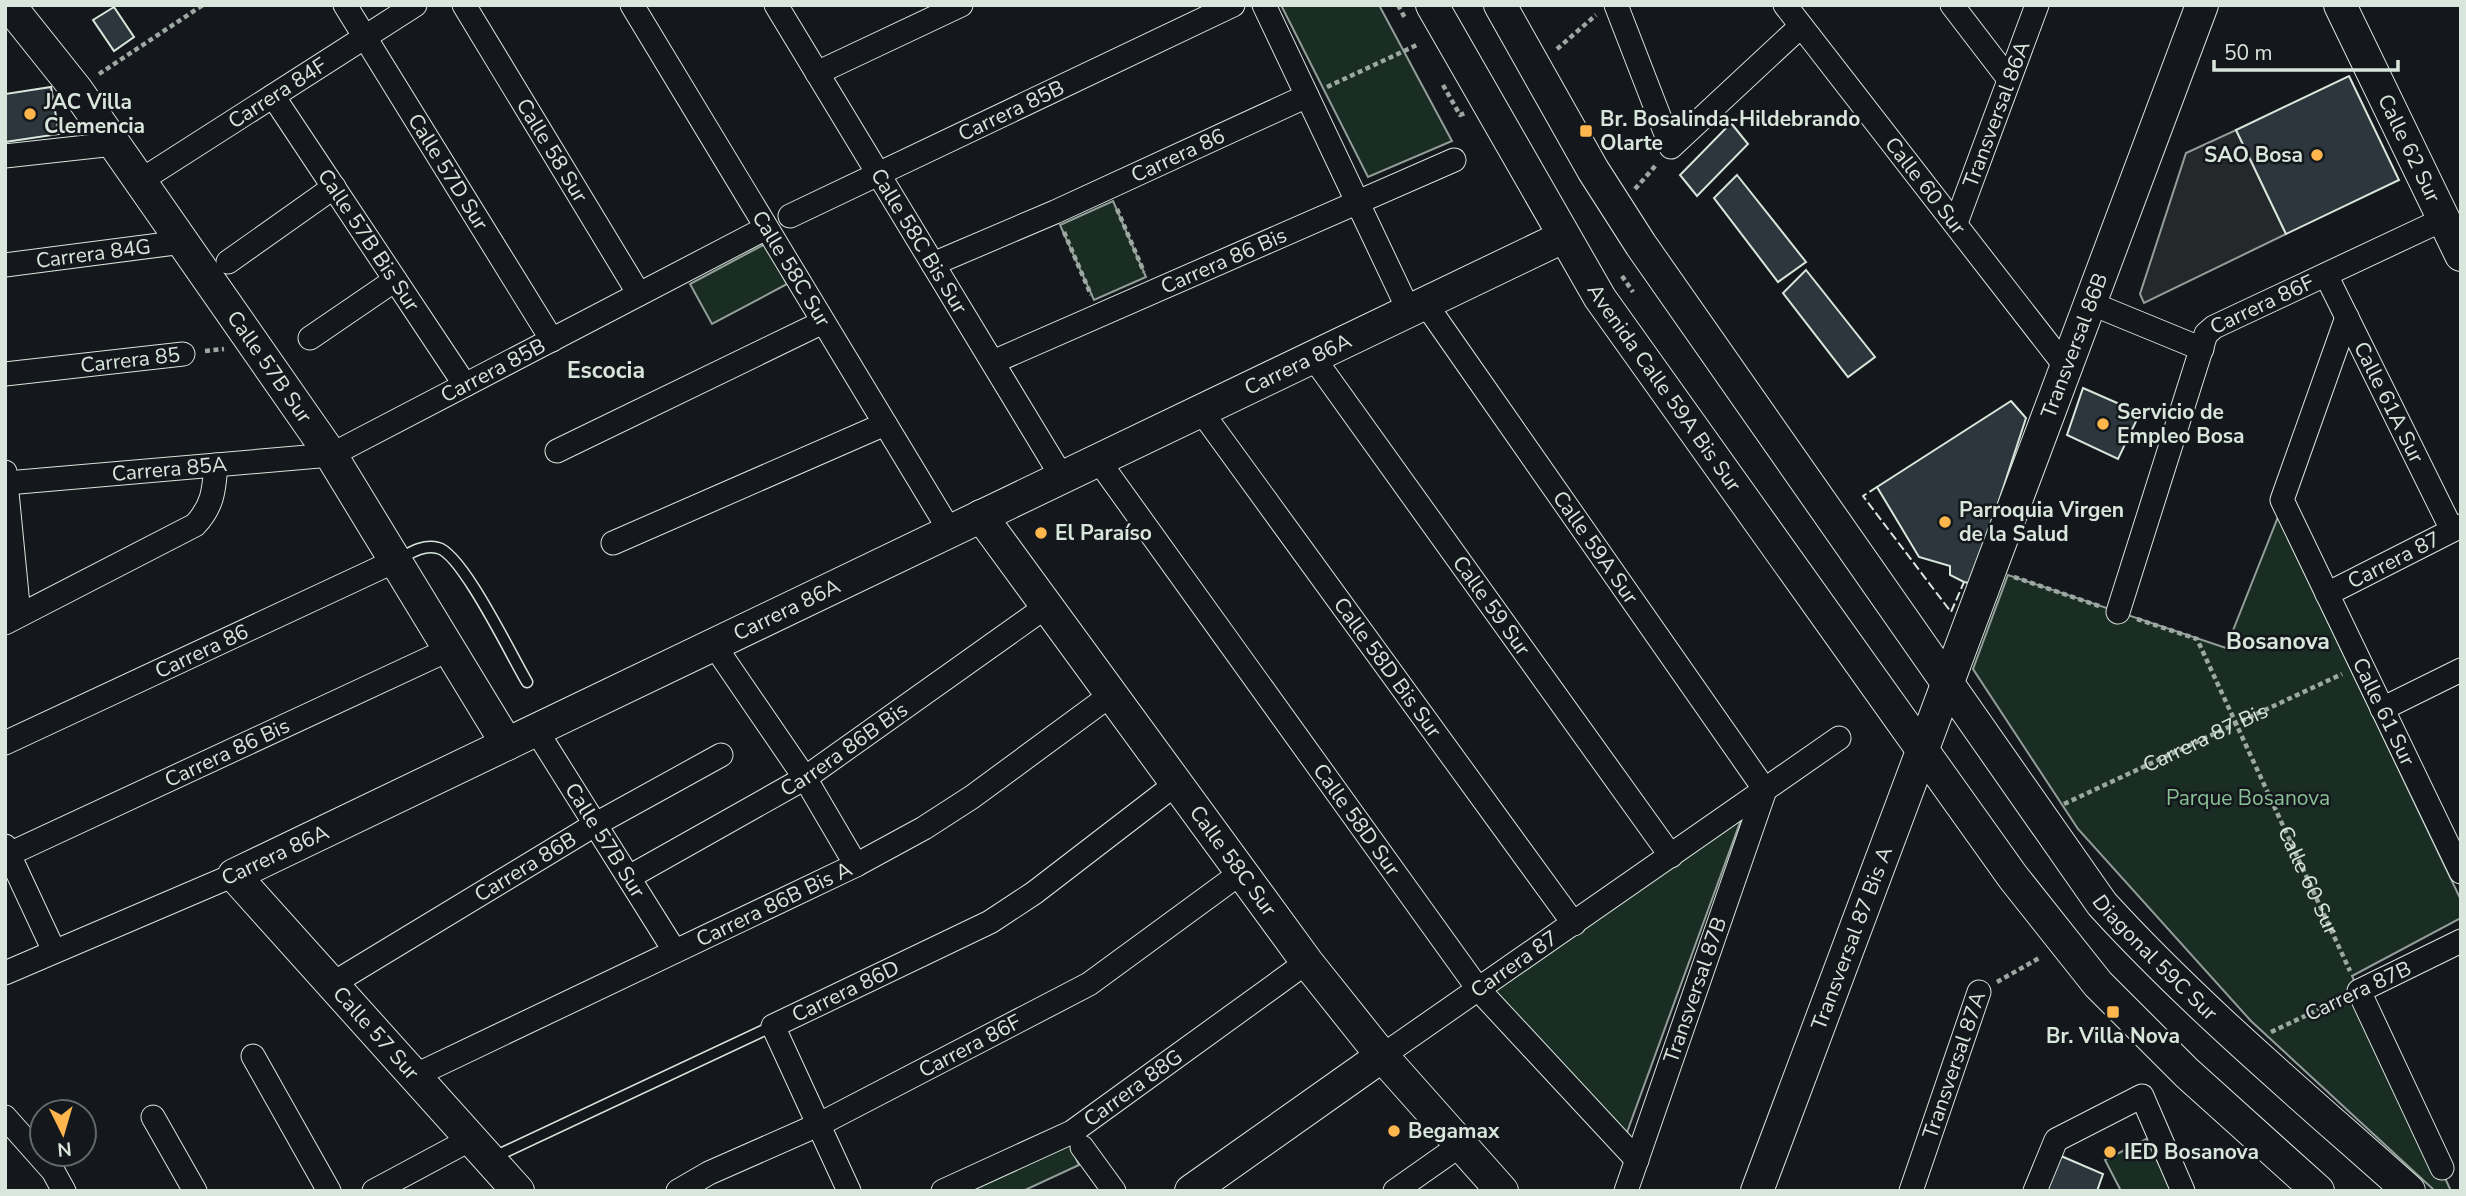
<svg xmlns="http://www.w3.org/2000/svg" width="2466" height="1196" font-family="'Nunito Sans',sans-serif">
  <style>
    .green { fill: #1a2d24; stroke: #939e99; stroke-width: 2 }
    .parking { fill: #24282b; stroke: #939e99; stroke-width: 2 }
    .building { fill: #2c363c; stroke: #d8e6dc; stroke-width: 2 }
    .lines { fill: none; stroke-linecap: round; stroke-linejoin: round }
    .lane-casing { stroke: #d8e6dc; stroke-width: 13 }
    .street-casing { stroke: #d8e6dc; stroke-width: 25 }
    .secondary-casing { stroke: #d8e6dc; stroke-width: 34 }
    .path { stroke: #9da8a2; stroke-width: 4.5; stroke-dasharray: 5 3.5; stroke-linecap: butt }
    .lane { stroke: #14181c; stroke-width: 10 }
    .street { stroke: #14181c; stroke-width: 23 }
    .secondary { stroke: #14181c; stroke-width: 32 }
    .fence { stroke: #d8e6dc; stroke-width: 2; stroke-dasharray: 9 3.5; stroke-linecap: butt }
    .poi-dot { fill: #ffb74d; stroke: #14181c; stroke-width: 2.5 }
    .labels { text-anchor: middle; stroke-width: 5; stroke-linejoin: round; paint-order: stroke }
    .street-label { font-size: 21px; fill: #d8e6dc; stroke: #14181c }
    .poi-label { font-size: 21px; font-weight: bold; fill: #d8e6dc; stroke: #14181c; text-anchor: start }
    .park-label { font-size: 21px; fill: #8ac095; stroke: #14181c }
    .neighbourhood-label { font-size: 23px; font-weight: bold; fill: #d8e6dc; stroke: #14181c }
  </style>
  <rect width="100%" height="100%" fill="#14181c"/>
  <!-- green -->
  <path class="green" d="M1281 5H1379L1452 141 1368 177Z
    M1113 201 1146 277 1094 300 1060 225Z
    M765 244 787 284 712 324 690 284Z
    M2278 517 2461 900V918L2352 976 2451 1191H2435L2251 1021 2078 829 1973 669 2008 575 2226 648Z
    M1742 817 1626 1135 1488 994Z
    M2146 1139 2173 1191H2121L2105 1160Z
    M1069 1143 1079 1165 1023 1191H964Z"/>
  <!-- parking -->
  <path class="parking" d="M2236 130 2286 234 2144 303 2140 294 2186 153Z"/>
  <!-- building -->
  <path class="building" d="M114 7 134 37 114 51 93 20Z
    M2349 76 2399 180 2286 234 2236 130Z
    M51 87 59 134 5 142V92L6 94Z
    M1731 123 1748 144 1697 196 1680 175Z
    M1737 175 1806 262 1778 282 1714 198Z
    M1806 270 1875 357 1848 377 1783 293Z
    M2083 388 2140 413 2118 459 2067 435Z
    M2011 401 2026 418 1978 565 1975 584 1964 582 1950 575V566L1919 557 1877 487Z
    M2061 1156 2103 1174 2097 1191H2046Z"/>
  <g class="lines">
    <defs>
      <path id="lane" d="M397 560C410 553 423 544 438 548 462 553 512 657 527 682
        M492 1158 773 1026"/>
      <g id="street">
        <path id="s3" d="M345 5 552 340"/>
        <path id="s4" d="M464 5 639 294"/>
        <path id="s5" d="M632 5 950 531"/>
        <path id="s6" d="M776 5 1062 477"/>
        <path d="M1264 5 1409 311"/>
        <path d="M1616 5 1671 147 1801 26"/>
        <path id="s7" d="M1785 5 2066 367"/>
        <path d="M1952 5 2008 78"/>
        <path d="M817 73 961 5"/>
        <path id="s8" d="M273 96 465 385"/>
        <path d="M5 156 114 144"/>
        <path id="s9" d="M140 181 415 5"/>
        <path id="s10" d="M790 216 1233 5"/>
        <path id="s11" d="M1956 223 2037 5"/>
        <path d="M228 262 334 187"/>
        <path id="s12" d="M933 264 1055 212 1307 96"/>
        <path id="s13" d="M5 265 183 242"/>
        <path id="s14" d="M2326 275 2452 530"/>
        <path id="s15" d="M1425 303 1765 790 1626 1191"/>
        <path d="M2090 303 2202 349"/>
        <path id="s16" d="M2347 317 2282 500 2461 872"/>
        <path d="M310 338 395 280"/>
        <path id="s17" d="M1313 357 1671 856"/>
        <path id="s18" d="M993 362 1454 160"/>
        <path id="s19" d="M5 374 183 354"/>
        <path id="s20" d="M1201 411 1574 924"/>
        <path d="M557 451 823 322"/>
        <path id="s21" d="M1098 460 1479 990 1637 1160"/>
        <path d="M5 472 19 615"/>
        <path id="s22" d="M7 483 331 455 766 228"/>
        <path d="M613 543 885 424"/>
        <path id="s23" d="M2327 594 2461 526"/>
        <path id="s24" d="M2118 612 2206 334 2214 327 2444 219"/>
        <path d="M5 623 195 525C213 506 214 490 216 465"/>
        <path d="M714 645 805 778 856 865"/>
        <path d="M2382 709 2461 670"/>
        <path id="s25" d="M536 730 674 950"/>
        <path id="s26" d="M5 743 397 560"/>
        <path d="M5 846 54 951"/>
        <path id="s27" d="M5 856 450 649"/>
        <path id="s28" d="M631 876 805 778 1047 606"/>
        <path d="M5 973 234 875"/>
        <path id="s29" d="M332 984 596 824 721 755"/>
        <path d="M253 1056 329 1191"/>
        <path id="s30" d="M1382 1056 1839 738"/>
        <path id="s31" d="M414 1076 856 865 924 828 972 797 1112 694"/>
        <path d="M5 1117 53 1171 64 1191"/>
        <path d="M153 1117 195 1191"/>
        <path d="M1082 1147 1114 1191"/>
        <path d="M2442 1168 2359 991 2461 941"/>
        <path d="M374 1191 471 1139"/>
        <path id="s32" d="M678 1191 709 1173 820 1124 1089 984 1242 872"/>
        <path id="s33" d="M849 1191 773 1026 990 922 1034 893 1177 783"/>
        <path id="s34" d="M943 1191 1072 1132 1307 962"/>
        <path d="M1395 1191 1459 1146"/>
        <path id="s35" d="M1911 1191 1979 992"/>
        <path d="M2035 1191 2056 1140 2142 1096 2183 1191"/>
      </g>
      <g id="secondary">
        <path id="s36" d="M9 5 76 89 331 455 507 744"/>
        <path id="s37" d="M1432 5 1600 298 2013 877 2098 984 2187 1073 2318 1191"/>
        <path id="s38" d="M1500 5 1593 170 1641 245 2102 904C2196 1007 2305 1098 2409 1191"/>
        <path id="s39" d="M2340 5 2461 255"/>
        <path id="s40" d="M981 516 1307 962 1382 1056 1502 1191"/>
        <path id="s41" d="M518 1191 234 875 1563 237"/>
        <path d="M1191 1191 1382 1056"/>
        <path id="s42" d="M1757 1191 2202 5"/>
      </g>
    </defs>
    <!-- lane casing -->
    <use href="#lane" class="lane-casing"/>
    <!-- street casing -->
    <use href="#street" class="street-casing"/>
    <!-- secondary casing -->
    <use href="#secondary" class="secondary-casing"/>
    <!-- path -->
    <g class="path">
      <path d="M1398 5 1406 20"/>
      <path d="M1557 49 1596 15"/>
      <path d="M99 74 203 5"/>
      <path d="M1443 85 1460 115 1465 113"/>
      <path d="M1327 87 1419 44"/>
      <path d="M1635 189 1657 164"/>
      <path d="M1117 209 1144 272"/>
      <path d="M1064 232 1091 295"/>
      <path d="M1622 276 1633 292"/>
      <path d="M205 351 224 349"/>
      <path d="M2014 577 2099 606"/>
      <path id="s1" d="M2137 619 2197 639 2350 971"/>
      <path id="s2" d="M2064 804 2342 674"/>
      <path d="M1997 982 2041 957"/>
      <path d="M2271 1032 2339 1000"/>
    </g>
    <!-- lane -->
    <use href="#lane" class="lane"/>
    <!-- street -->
    <use href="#street" class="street"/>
    <!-- secondary -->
    <use href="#secondary" class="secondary"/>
    <!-- fence -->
    <path class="fence" d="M1877 487 1863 496 1951 612 1964 582"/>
  </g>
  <!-- markers -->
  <g class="poi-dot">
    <circle cx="30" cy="114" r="7"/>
    <rect x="1579" y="124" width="14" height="14" rx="3.5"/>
    <circle cx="2317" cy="155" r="7"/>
    <circle cx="2103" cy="424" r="7"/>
    <circle cx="1945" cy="522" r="7"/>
    <circle cx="1041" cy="533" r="7"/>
    <rect x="2106" y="1005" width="14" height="14" rx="3.5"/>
    <circle cx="1394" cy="1131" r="7"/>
    <circle cx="2110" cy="1152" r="7"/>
  </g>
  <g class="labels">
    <!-- street labels -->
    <g class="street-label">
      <text dy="7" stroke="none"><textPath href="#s9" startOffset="163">Carrera 84F</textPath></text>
      <text dy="7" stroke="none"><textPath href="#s10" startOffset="245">Carrera 85B</textPath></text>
      <text dy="7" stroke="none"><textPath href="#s11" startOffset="116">Transversal 86A</textPath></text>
      <text dy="7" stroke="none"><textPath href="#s39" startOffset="159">Calle 62 Sur</textPath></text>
      <text dy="7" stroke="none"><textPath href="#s4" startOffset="170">Calle 58 Sur</textPath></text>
      <text dy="7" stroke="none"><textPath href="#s12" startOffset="268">Carrera 86</textPath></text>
      <text dy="7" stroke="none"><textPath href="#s3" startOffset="196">Calle 57D Sur</textPath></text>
      <text dy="7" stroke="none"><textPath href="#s7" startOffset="229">Calle 60 Sur</textPath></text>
      <text dy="7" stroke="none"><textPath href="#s8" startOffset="173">Calle 57B Bis Sur</textPath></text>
      <text dy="7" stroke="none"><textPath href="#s6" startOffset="276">Calle 58C Bis Sur</textPath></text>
      <text dy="7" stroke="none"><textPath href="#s13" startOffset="89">Carrera 84G</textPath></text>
      <text dy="7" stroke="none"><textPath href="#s18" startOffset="252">Carrera 86 Bis</textPath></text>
      <text dy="7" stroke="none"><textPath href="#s5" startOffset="308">Calle 58C Sur</textPath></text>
      <text dy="7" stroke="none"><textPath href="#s24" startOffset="355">Carrera 86F</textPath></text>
      <text dy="7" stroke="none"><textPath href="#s42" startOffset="903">Transversal 86B</textPath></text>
      <text dy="7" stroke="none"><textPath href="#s19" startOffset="126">Carrera 85</textPath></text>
      <text dy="7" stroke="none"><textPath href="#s41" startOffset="1605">Carrera 86A</textPath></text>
      <text dy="7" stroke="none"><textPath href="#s36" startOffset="446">Calle 57B Sur</textPath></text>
      <text dy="7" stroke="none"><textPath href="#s22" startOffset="508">Carrera 85B</textPath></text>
      <text dy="7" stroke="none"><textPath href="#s37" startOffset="448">Avenida Calle 59A Bis Sur</textPath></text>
      <text dy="7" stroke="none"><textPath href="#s14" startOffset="142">Calle 61A Sur</textPath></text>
      <text dy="7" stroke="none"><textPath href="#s22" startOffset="163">Carrera 85A</textPath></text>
      <text dy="7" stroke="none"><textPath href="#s15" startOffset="298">Calle 59A Sur</textPath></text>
      <text dy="7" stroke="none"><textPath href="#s23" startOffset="75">Carrera 87</textPath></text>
      <text dy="7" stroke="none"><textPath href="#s17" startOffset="306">Calle 59 Sur</textPath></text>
      <text dy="7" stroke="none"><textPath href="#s41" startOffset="1038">Carrera 86A</textPath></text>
      <text dy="7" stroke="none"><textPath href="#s26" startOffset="217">Carrera 86</textPath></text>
      <text dy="7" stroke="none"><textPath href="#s20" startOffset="317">Calle 58D Bis Sur</textPath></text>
      <text dy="7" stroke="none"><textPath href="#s16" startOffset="429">Calle 61 Sur</textPath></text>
      <text dy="7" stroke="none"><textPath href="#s2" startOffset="156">Carrera 87 Bis</textPath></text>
      <text dy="7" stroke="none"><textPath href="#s28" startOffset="248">Carrera 86B Bis</textPath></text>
      <text dy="7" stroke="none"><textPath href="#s27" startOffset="245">Carrera 86 Bis</textPath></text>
      <text dy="7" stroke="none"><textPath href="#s21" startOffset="443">Calle 58D Sur</textPath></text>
      <text dy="7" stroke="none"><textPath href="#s25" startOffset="130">Calle 57B Sur</textPath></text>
      <text transform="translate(275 855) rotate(-25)" y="7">Carrera 86A</text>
      <text dy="7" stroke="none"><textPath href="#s40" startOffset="427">Calle 58C Sur</textPath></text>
      <text dy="7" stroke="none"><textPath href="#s29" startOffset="226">Carrera 86B</textPath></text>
      <text dy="7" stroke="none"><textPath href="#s1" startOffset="329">Calle 60 Sur</textPath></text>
      <text dy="7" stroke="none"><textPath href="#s31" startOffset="399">Carrera 86B Bis A</textPath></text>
      <text dy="7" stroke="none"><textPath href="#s42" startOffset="270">Transversal 87 Bis A</textPath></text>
      <text dy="7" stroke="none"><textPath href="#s38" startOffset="1158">Diagonal 59C Sur</textPath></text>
      <text dy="7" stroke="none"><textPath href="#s30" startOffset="161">Carrera 87</textPath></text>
      <text transform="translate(1695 990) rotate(-71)" y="7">Transversal 87B</text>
      <text dy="7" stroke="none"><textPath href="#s33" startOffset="262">Carrera 86D</textPath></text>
      <text transform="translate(2358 991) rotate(-25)" y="7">Carrera 87B</text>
      <text transform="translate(376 1033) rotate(48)" y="7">Calle 57 Sur</text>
      <text dy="7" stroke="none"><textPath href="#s32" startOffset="326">Carrera 86F</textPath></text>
      <text dy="7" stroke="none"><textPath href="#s35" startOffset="133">Transversal 87A</textPath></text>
      <text dy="7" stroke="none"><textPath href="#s34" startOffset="217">Carrera 88G</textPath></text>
    </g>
    <!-- poi labels -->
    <g class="poi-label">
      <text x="44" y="109">JAC Villa<tspan x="44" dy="24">Clemencia</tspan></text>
      <text x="1600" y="126">Br. Bosalinda-Hildebrando<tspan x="1600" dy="24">Olarte</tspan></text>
      <text x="2303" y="162" text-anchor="end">SAO Bosa</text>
      <text x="2117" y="419">Servicio de<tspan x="2117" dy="24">Empleo Bosa</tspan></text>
      <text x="1959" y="517">Parroquia Virgen<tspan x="1959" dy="24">de la Salud</tspan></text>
      <text x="1055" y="540">El Paraíso</text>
      <text x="2113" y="1043" text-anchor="middle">Br. Villa Nova</text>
      <text x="1408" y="1138">Begamax</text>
      <text x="2124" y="1159">IED Bosanova</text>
    </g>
    <!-- park labels -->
    <g class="park-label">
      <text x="2248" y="805">Parque Bosanova</text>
    </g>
    <!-- neighbourhood labels -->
    <g class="neighbourhood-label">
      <text x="606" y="378">Escocia</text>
      <text x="2278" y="649">Bosanova</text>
    </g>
  </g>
  <!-- border -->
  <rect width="2466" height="1196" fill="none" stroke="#d8e6dc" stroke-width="14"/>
  <!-- north arrow -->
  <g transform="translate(63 1133) rotate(175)"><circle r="33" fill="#14181c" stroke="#626a69" stroke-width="2"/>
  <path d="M0-5L12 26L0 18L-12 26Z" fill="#ffb74d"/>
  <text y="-10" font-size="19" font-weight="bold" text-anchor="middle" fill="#d8e6dc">N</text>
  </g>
  <!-- scale -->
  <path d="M2214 60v10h184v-10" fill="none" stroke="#d8e6dc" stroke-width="3.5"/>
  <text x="2224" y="60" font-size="21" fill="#d8e6dc" stroke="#14181c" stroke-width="5" paint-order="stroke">50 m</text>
</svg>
